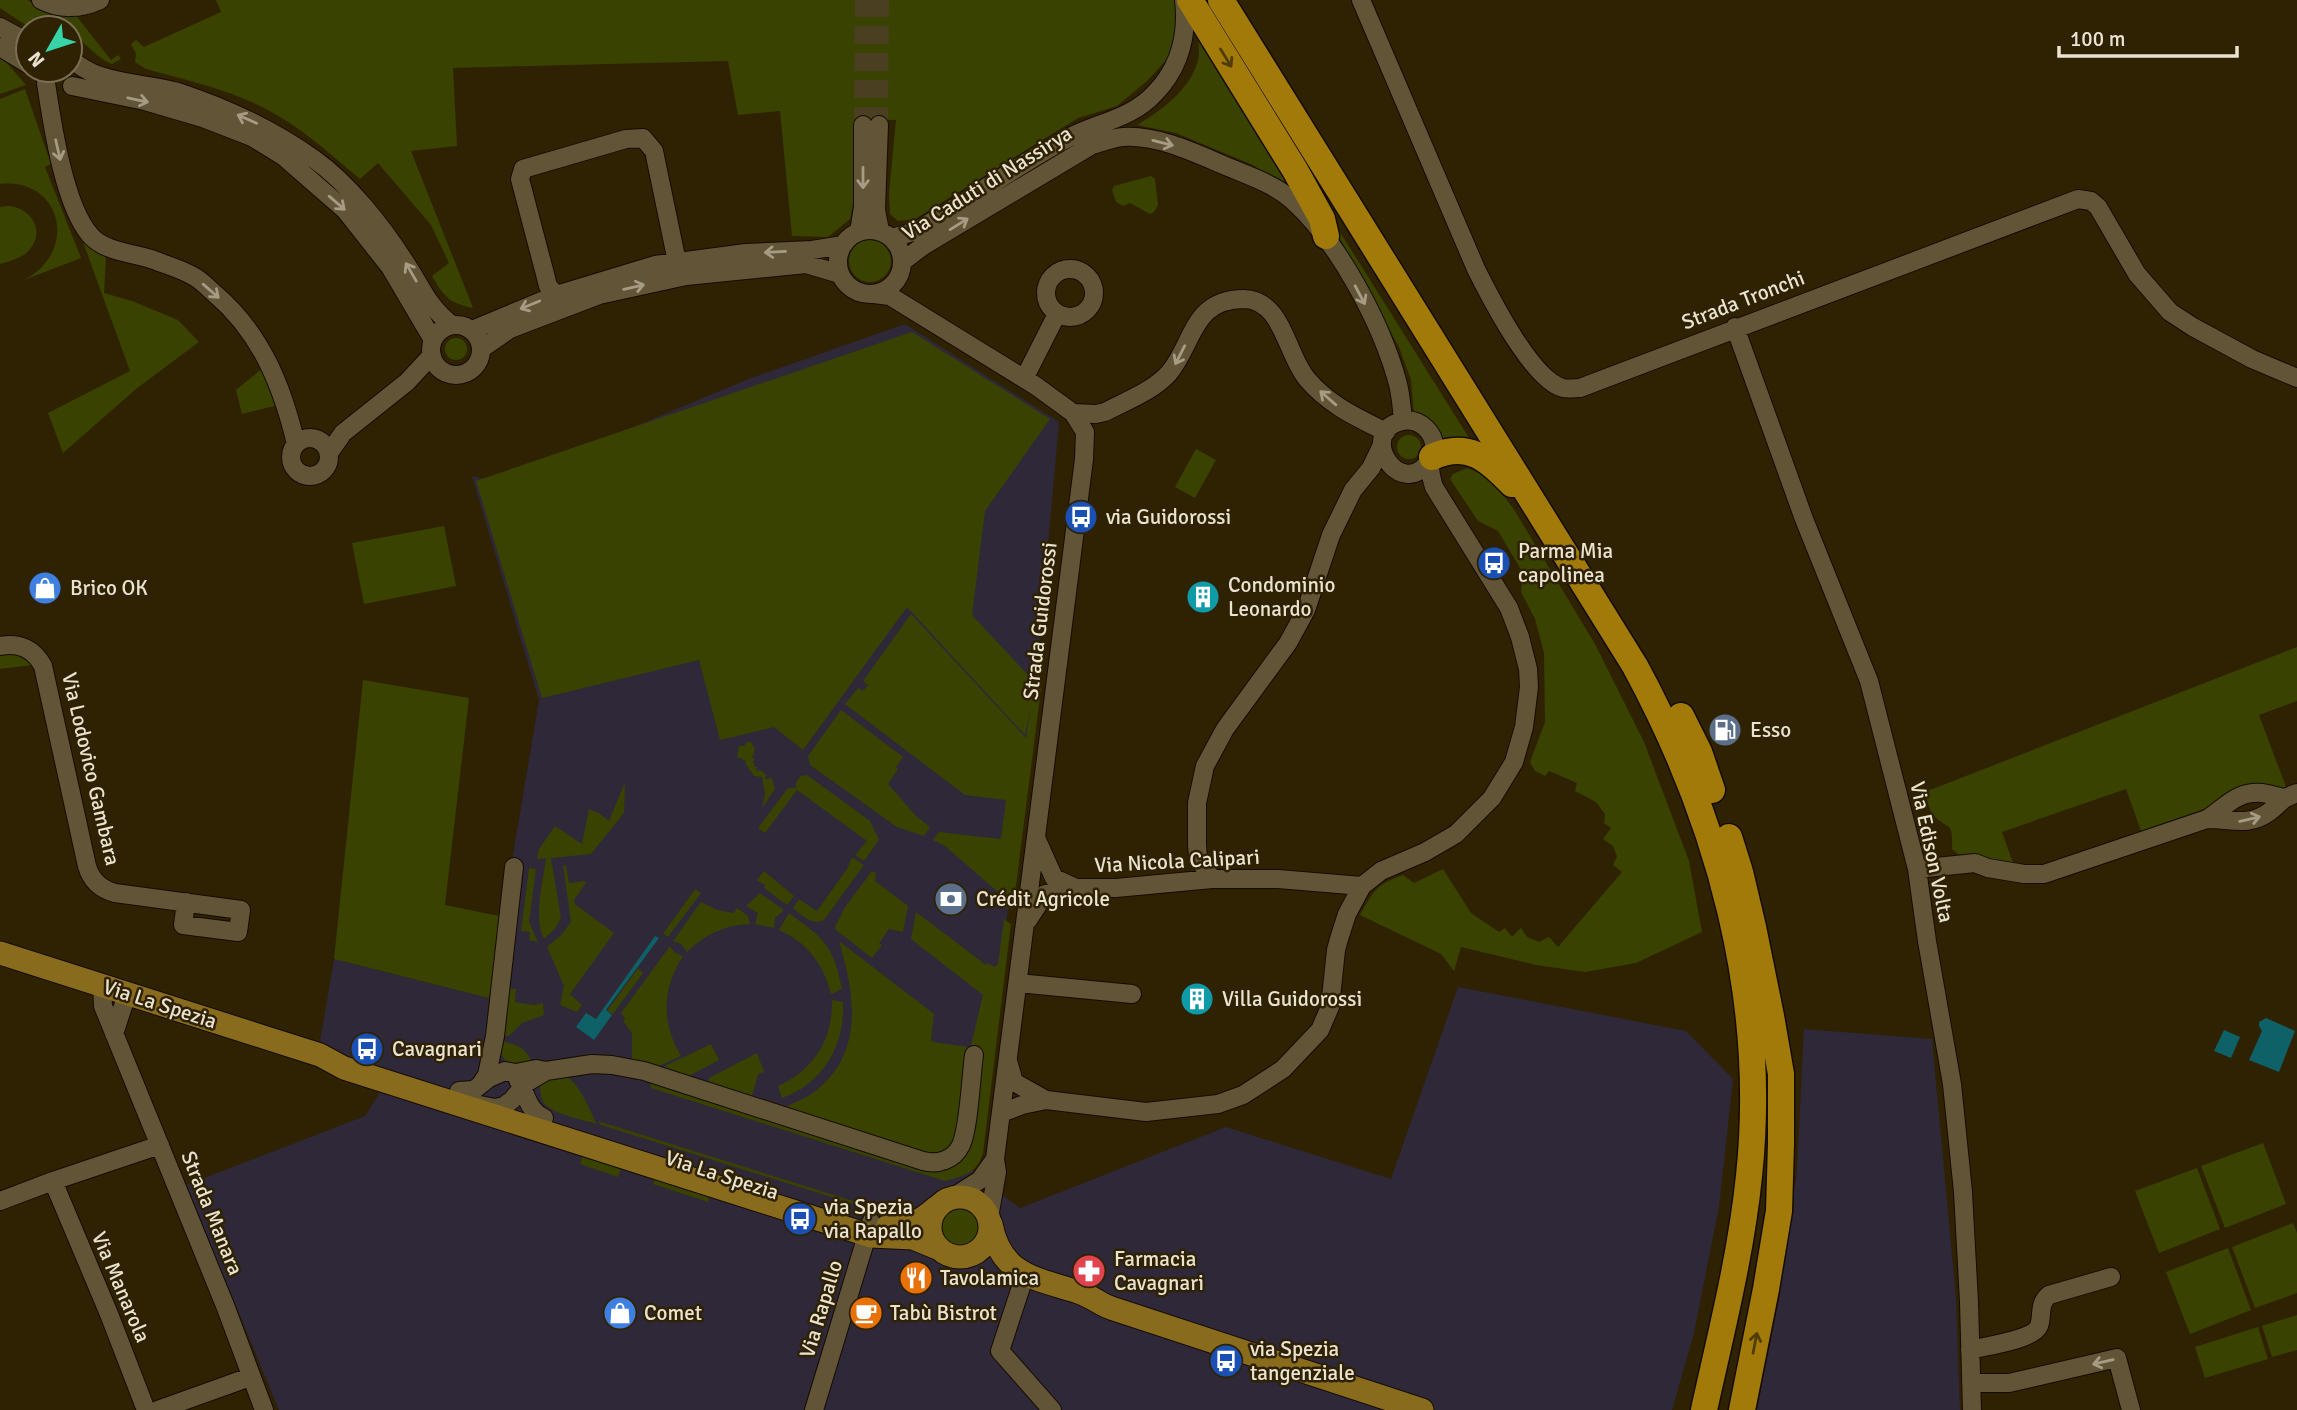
<svg xmlns="http://www.w3.org/2000/svg" width="2297" height="1410" font-family="Signika,sans-serif">
  <style>
    .commercial { fill: #2e2839 }
    .green { fill: #3a4200 }
    .water { fill: #0d6167 }
    .lines { fill: none; stroke-linecap: round; stroke-linejoin: round }
    .minor-tunnel { stroke: #4b3f22; stroke-width: 18; stroke-dasharray: 18 9; stroke-linecap: butt }
    .minor-casing { stroke: #150c00; stroke-width: 20 }
    .major-casing { stroke: #150c00; stroke-width: 25 }
    .highway-casing { stroke: #150c00; stroke-width: 29 }
    .minor { stroke: #625436; stroke-width: 18 }
    .major { stroke: #886b1c; stroke-width: 23 }
    .highway { stroke: #a17a0a; stroke-width: 26 }
    .oneway { stroke: #513c05 }
    .oneway2 { stroke: #a69c84 }
    .labels { text-anchor: middle; stroke-width: 5; stroke-linejoin: round; paint-order: stroke }
    .street-label { font-size: 21px; fill: #ebe3d2; stroke: #2f2203 }
    .poi-label { font-size: 21px; fill: #ebe3d2; stroke: #2f2203; text-anchor: start }
  </style>
  <rect width="100%" height="100%" fill="#2f2203"/>
  <!-- commercial -->
  <path class="commercial" d="M905 324 1059 422 1031 736 973 1173 1020 1208 1226 1127 1391 1179 1458 987 1686 1031 1733 1079 1719 1207 1694 1333 1672 1410H279L186 1185 365 1116 387 1081 317 1059 334 959 489 998 539 700 472 476 497 482 516 476 751 378Z
    M1804 1029 1932 1039 1956 1298 1960 1410H1757L1780 1295 1797 1170Z"/>
  <!-- green -->
  <path class="green" d="M0 0H27L50 12 74 13 111 60 118 55 121 59 112 64C95 58 87 41 70 36V28H30L0 8Z
    M216 0H1178L1180 28 1168 58 1147 81 1117 106 1078 118 915 219 898 221 890 214 889 193 896 120 859 119 853 203 850 219 828 237 792 236 780 111 738 115 728 61 453 68 457 146 411 151 473 308C449 303 444 297 432 276L449 263 431 225 378 163 360 179C329 153 300 126 264 108 227 89 186 80 146 69L135 62 136 54 131 44 136 40 144 47 221 12Z
    M1198 31 1302 200 1253 165 1176 133 1137 125C1161 111 1191 89 1198 60 1200 52 1198 40 1198 31Z
    M0 55 26 85 0 94Z
    M25 89 51 164 45 167 81 258 24 280C80 251 61 177 0 184V99Z
    M1151 176 1155 179 1158 205 1154 212 1150 214 1130 203 1123 206 1116 202 1112 190 1114 186Z
    M1313 189 1471 441 1454 437 1441 443 1414 414 1411 380 1399 347Z
    M8 206C30 207 46 230 30 249 23 258 10 261 0 264V207Z
    M849 261a21 21 0 1 1 42 0a21 21 0 1 1-42 0Z
    M83 242 106 257 104 293 132 301 178 320 199 342 136 389 63 453 48 413 130 371Z
    M912 332 1050 419 985 511 972 615 1041 689 1013 909 1005 908 1006 902 999 897V893L945 846 933 840 939 832 1001 839 1006 800 965 795 845 704 858 688 863 691 868 685 863 681 911 614 1026 738 1030 711 1025 735 907 607 803 750 774 727 720 740 699 660 542 698 476 481Z
    M445 349a11 11 0 1 1 22 0a11 11 0 1 1-22 0Z
    M263 368 278 405 242 414 236 390Z
    M1397 447a12 12 0 1 1 24 0a12 12 0 1 1-24 0Z
    M1196 449 1216 460 1195 498 1175 487Z
    M1467 468 1489 477 1513 508 1595 644 1644 742 1689 861 1702 932 1636 963 1585 972 1536 965 1461 947 1454 971 1441 954 1360 915C1373 891 1377 884 1403 875L1414 883 1443 869 1471 913 1499 932 1505 928 1512 937 1521 928 1527 937 1539 942 1549 937 1558 947 1622 872 1613 865 1617 856 1613 846 1603 839 1611 828 1604 823 1605 814 1596 802 1575 791 1577 783 1549 771 1545 776 1535 771 1530 762 1545 722 1544 653 1535 619 1521 592 1523 573 1498 531 1478 521 1450 479 1453 474Z
    M444 526 456 586 364 604 352 543Z
    M2297 647V701L2259 715 2286 787 2210 807 2141 831 2126 789 2002 832 2013 863 1958 854 1952 849C1953 818 1949 832 1933 815 1929 810 1927 799 1925 792Z
    M12 652 20 655 32 665 0 669V654Z
    M363 680 469 698 445 905 504 917 489 998 334 959Z
    M841 710 903 757 896 767 898 769 888 784 917 817 930 827 924 836 897 827 810 765 808 756Z
    M747 742H751L755 749 752 758 755 759 753 762 755 767H758L755 770 762 771 767 776 765 777 766 779 772 778 775 789 762 808 765 794 762 777 754 776 745 763 746 761 737 757 739 746H744Z
    M807 775 870 821 879 840 864 861 855 855 867 841 797 790 765 833 758 828 788 788H796V782L801 776Z
    M625 782 624 813 591 854 551 858 561 918 555 929 544 939C533 916 543 883 546 858L537 859 539 849 555 826 582 844 589 809 599 813 609 821Z
    M852 857 864 865 824 920C811 926 802 915 793 908L799 899 817 911 847 869Z
    M566 865 569 883 584 881 586 883 574 900 575 904 614 933 570 994 582 1005 577 1012 560 1005 564 986 547 947 561 935 571 922 563 866Z
    M529 868 536 869 529 922 538 942 529 940 530 932 521 931Z
    M764 871 794 896 787 905 764 888 765 885 757 880Z
    M872 871 876 873 875 881 908 906 903 932 889 929 879 943 882 945 872 958 836 930 835 927 845 907Z
    M695 889 701 893 668 937 663 934Z
    M760 893 784 910 775 918 774 928 755 924 758 913 746 906Z
    M701 902 717 910 734 913 737 908 748 916 750 924C725 925 705 934 687 952L681 944 673 941Z
    M916 912 986 965 988 963 994 967 998 964 1004 919 1011 924 983 1153C977 1174 963 1176 945 1181L651 1088 649 1079 924 1167C944 1170 960 1160 968 1142L979 1055H968L957 1141C950 1153 941 1158 927 1157L787 1112 785 1108C793 1102 805 1099 813 1093 865 1054 855 995 839 941L934 1014 931 1040 933 1042 968 1047 971 1045 983 995 911 939Z
    M789 913C824 939 833 944 842 989L831 994C824 965 807 942 779 930Z
    M670 946 675 953 683 956C662 989 661 1022 681 1056L657 1067 632 1059V1033L623 1021 625 1018 621 1013Z
    M638 968 643 973 613 1014 607 1011Z
    M506 988 516 989 515 1002 534 1005 543 1003 544 1015 522 1023 509 1036 501 1035Z
    M832 1000 843 1002C845 1045 824 1083 782 1098L778 1086C814 1070 833 1039 832 1000Z
    M500 1041C517 1044 528 1048 533 1066 513 1066 499 1065 500 1041Z
    M711 1044 719 1060 691 1075 688 1076 661 1068Z
    M757 1053 764 1072 758 1074 752 1096 708 1083 709 1078Z
    M564 1075C581 1084 588 1108 597 1124 584 1120 549 1113 543 1102 540 1095 540 1086 539 1079Z
    M598 1121 891 1213 889 1215 601 1125Z
    M2263 1143 2286 1204 2225 1228 2201 1166Z
    M583 1154 622 1167 618 1177 580 1164Z
    M2197 1168 2220 1229 2159 1253 2135 1191Z
    M655 1177 710 1195 708 1202 653 1184Z
    M942 1227a19 19 0 1 1 38 0a19 19 0 1 1-38 0Z
    M2293 1223 2297 1233V1293L2255 1308 2232 1247Z
    M2228 1248 2251 1310 2190 1334 2166 1272Z
    M2297 1315V1350L2272 1357 2262 1326Z
    M2258 1327 2268 1359 2205 1378 2195 1347Z"/>
  <!-- water -->
  <path class="water" d="M655 936 659 938 606 1010 612 1015 594 1040 576 1027 586 1013 596 1019Z
    M2266 1018 2295 1031 2279 1072 2249 1060 2262 1031 2259 1026V1022Z
    M2224 1030 2240 1037 2231 1058 2214 1051Z"/>
  <g class="lines">
    <!-- minor-tunnel -->
    <path class="minor-tunnel" d="M863 125 864 0
      M879 125 880 0"/>
    <defs>
      <path id="minor" d="M41 0C59 10 81 9 100 0
        M1361 0 1476 269C1490 297 1532 380 1563 388 1568 389 1575 388 1580 388L2078 199 2091 201 2098 207 2137 274 2170 312 2193 327 2252 359 2297 378
        M0 27 28 42
        M0 47 28 64
        M79 65C103 84 152 84 181 93 229 109 273 130 314 159 349 184 382 226 405 262 422 287 427 306 452 325
        M46 83C52 123 64 205 90 235 104 252 134 253 154 260 166 265 181 269 193 276 201 280 207 287 214 293 261 333 282 385 296 444
        M72 86 145 101 203 118 252 137 283 156 345 210 390 267 433 340
        M879 125 876 210 880 231
        M838 262a32 32 0 1 1 64 0a32 32 0 1 1-64 0Z
        M859 232 863 207V125
        M892 238 916 231C967 202 1014 167 1066 139 1095 123 1132 119 1155 93 1180 67 1188 35 1184 0
        M902 262 923 246 1092 145C1102 142 1113 138 1123 137 1156 135 1191 151 1221 164 1244 174 1273 183 1292 200 1338 241 1382 324 1398 384 1401 396 1402 409 1403 421
        M1046 293a24 24 0 1 1 48 0a24 24 0 1 1-48 0Z
        M874 294 890 296 1036 386 1073 413 1085 432 1084 459 995 1159 997 1172 989 1218
        M556 295 548 286 545 274 520 179 523 169 626 139 643 138 654 151 677 262
        M431 350a25 25 0 1 1 50 0a25 25 0 1 1-50 0Z
        M1735 327 1804 519 1869 681 1917 869 1927 941 1952 1084 1963 1192 1969 1302 1972 1410
        M472 330 556 295 655 265 746 253 812 250 843 245
        M481 349 510 329 599 295 686 276 806 264 840 274
        M1024 379 1057 314
        M1073 413 1096 414 1105 412C1126 401 1153 391 1169 373 1194 343 1192 299 1244 299 1283 300 1286 354 1307 379 1329 405 1356 417 1386 432
        M291 457a19 19 0 1 1 38 0a19 19 0 1 1-38 0Z
        M329 453 343 433 407 382 432 355
        M0 646C19 642 34 649 43 666L87 866C91 880 100 889 115 893L241 910 238 932 183 925 186 902
        M2207 819C2230 819 2249 827 2269 812 2282 803 2278 800 2297 793
        M1037 840 1054 878 1076 888
        M1917 869 1975 863 1988 868 2024 874H2044L2207 819C2227 806 2236 791 2262 793 2270 794 2277 797 2285 798
        M1212 879 1198 858 1197 845V803L1205 766 1225 729 1288 643 1306 610 1331 535 1353 490 1371 468 1382 445
        M1028 920 1045 894 1079 888H1116L1212 879H1278L1362 886
        M1018 983 1132 994
        M102 986 103 1006 226 1308 264 1410
        M114 1034 127 994
        M1008 1061 1014 1082 1046 1100 1146 1112 1218 1104 1243 1095 1283 1069 1320 1030 1330 1007 1336 950 1339 939 1347 914 1362 886 1381 871 1425 852 1456 834 1492 798 1514 762 1524 727 1529 687 1528 669 1520 637 1509 608 1434 487C1432 480 1430 474 1430 466 1430 460 1433 456 1434 450 1436 433 1420 418 1403 421 1355 430 1400 504 1430 460
        M518 1080C527 1094 527 1110 544 1118
        M481 1084 487 1075 495 1036 514 867
        M459 1091 474 1090 489 1078 505 1071 516 1073 536 1069 546 1071 592 1064 612 1065 644 1071 923 1161C938 1165 954 1160 961 1145 969 1128 971 1076 974 1055
        M480 1105 495 1108 504 1106 512 1100 526 1083 546 1071
        M1001 1113 1022 1105 1046 1100
        M53 1181 109 1314 146 1410
        M953 1197 980 1180 995 1159
        M0 1201 53 1181 160 1145
        M1022 1284 1000 1351 1052 1410
        M1970 1350C1985 1346 2033 1340 2039 1326 2043 1315 2038 1304 2049 1295L2111 1277
        M1971 1383H2009L2117 1358 2131 1410
        M158 1410 250 1377
        M814 1410 871 1222"/>
      <path id="major" d="M0 953 320 1055 344 1068 871 1236 913 1238 940 1249
        M930 1227a30 30 0 1 1 60 0a30 30 0 1 1-60 0Z
        M991 1224C1001 1277 1037 1278 1081 1293 1092 1297 1100 1304 1111 1308L1422 1410
        M888 1226C909 1229 922 1220 937 1207"/>
      <path id="highway" d="M1190 0 1295 170 1322 219 1326 236
        M1221 0 1635 666C1719 821 1768 998 1749 1176 1741 1255 1721 1333 1704 1410
        M1432 457C1468 441 1487 458 1512 484
        M1681 716 1699 752 1712 790
        M1729 837 1740 872 1753 927 1771 1016 1781 1074V1144L1779 1211 1766 1289 1742 1410"/>
    </defs>
    <!-- minor casing -->
    <use href="#minor" class="minor-casing"/>
    <!-- major casing -->
    <use href="#major" class="major-casing"/>
    <!-- highway casing -->
    <use href="#highway" class="highway-casing"/>
    <!-- minor -->
    <use href="#minor" class="minor"/>
    <!-- major -->
    <use href="#major" class="major"/>
    <!-- highway -->
    <use href="#highway" class="highway"/>
  </g>
  <!-- one-way arrows -->
  <defs><path id="oneway-shaft" d="M-6 0H5M1.5-3L5.5 0L1.5 3" fill="none" stroke-width="1.6" stroke-linecap="round" stroke-linejoin="round" transform="scale(1.75)"/></defs>
  <g class="oneway">
    <use href="#oneway-shaft" transform="translate(1226 58) rotate(58)"/>
    <use href="#oneway-shaft" transform="translate(1755 1343) rotate(-79)"/>
  </g>
  <g class="oneway2">
    <use href="#oneway-shaft" transform="translate(138 100) rotate(12)"/>
    <use href="#oneway-shaft" transform="translate(247 119) rotate(-156)"/>
    <use href="#oneway-shaft" transform="translate(1163 143) rotate(14)"/>
    <use href="#oneway-shaft" transform="translate(58 150) rotate(77)"/>
    <use href="#oneway-shaft" transform="translate(863 178) rotate(90)"/>
    <use href="#oneway-shaft" transform="translate(337 203) rotate(41)"/>
    <use href="#oneway-shaft" transform="translate(959 224) rotate(-32)"/>
    <use href="#oneway-shaft" transform="translate(775 252) rotate(177)"/>
    <use href="#oneway-shaft" transform="translate(411 272) rotate(-120)"/>
    <use href="#oneway-shaft" transform="translate(634 287) rotate(-13)"/>
    <use href="#oneway-shaft" transform="translate(211 291) rotate(41)"/>
    <use href="#oneway-shaft" transform="translate(1360 295) rotate(62)"/>
    <use href="#oneway-shaft" transform="translate(530 305) rotate(158)"/>
    <use href="#oneway-shaft" transform="translate(1180 355) rotate(117)"/>
    <use href="#oneway-shaft" transform="translate(1328 398) rotate(-139)"/>
    <use href="#oneway-shaft" transform="translate(2250 819) rotate(-13)"/>
    <use href="#oneway-shaft" transform="translate(2103 1362) rotate(167)"/>
  </g>
  <!-- icons -->
  <defs>
    <symbol id="bus-disc" viewBox="-11 -11 22 22"><circle r="9.5" fill="#1a4fb4" stroke="#2f2203"/><path d="M-5-6H5V4H4V6H2V4H-2V6H-4V4H-5ZM-3.5-4V0h7V-4ZM-3.5 1.2v1.5H-2V1.2ZM2 1.2v1.5H3.5V1.2Z" fill="#fff"/></symbol>
    <symbol id="shop-disc" viewBox="-11 -11 22 22"><circle r="9.5" fill="#3f7fe0" stroke="#2f2203"/><path d="M-5-2.5h2.3a2.7 3.5 0 0 1 5.4 0H5L5.5 6h-11ZM-1.5-2.5h3a1.5 2.3 0 0 0-3 0Z" fill="#fff"/></symbol>
    <symbol id="building-disc" viewBox="-11 -11 22 22"><circle r="9.5" fill="#0f9aa8" stroke="#2f2203"/><path d="M-4-6H4V6H1V3H-1V6H-4ZM-2.5-4.3h1.7v1.8h-1.7ZM.8-4.3h1.7v1.8H.8ZM-2.5-1h1.7V.8h-1.7ZM.8-1h1.7V.8H.8Z" fill="#fff"/></symbol>
    <symbol id="fuel-disc" viewBox="-11 -11 22 22"><circle r="9.5" fill="#5c6f8a" stroke="#2f2203"/><path d="M-5.5-6h7V0h2V4h1.3V-2.5L3-4.5l.8-.8L6-3V5H2.5V1h-1V6h-7ZM-4.2-4.7v3.2H.2V-4.7Z" fill="#fff"/></symbol>
    <symbol id="bank-disc" viewBox="-11 -11 22 22"><circle r="9.5" fill="#5c6f8a" stroke="#2f2203"/><path d="M-6-4H6V4H-6ZM0-2.3a2.3 2.3 0 1 0 0 4.6a2.3 2.3 0 1 0 0-4.6Z" fill="#fff"/></symbol>
    <symbol id="pharmacy-disc" viewBox="-11 -11 22 22"><circle r="9.5" fill="#e0444e" stroke="#2f2203"/><path d="M-2-6h4v4h4v4h-4v4h-4v-4h-4v-4h4Z" fill="#fff"/></symbol>
    <symbol id="restaurant-disc" viewBox="-11 -11 22 22"><circle r="9.5" fill="#e8710a" stroke="#2f2203"/><path d="M-5-6h1v4h1v-4h1v4h1v-4h1v5L-1.5 .5V6h-2V.5L-5-1ZM5-6V6H3V1.5H1.5Q1.5-4 5-6Z" fill="#fff"/></symbol>
    <symbol id="cafe-disc" viewBox="-11 -11 22 22"><circle r="9.5" fill="#e8710a" stroke="#2f2203"/><path d="M-5.5-4.5H6V0H3Q3 3.5 0 3.5H-2.5Q-5.5 3.5-5.5 0ZM3-3.2v2h1.7v-2ZM-6 4.5H4V6H-6Z" fill="#fff"/></symbol>
  </defs>
  <g fill-rule="evenodd">
    <use href="#bus-disc" x="1062" y="498" width="38" height="38"/>
    <use href="#bus-disc" x="1475" y="544" width="38" height="38"/>
    <use href="#shop-disc" x="26" y="569" width="38" height="38"/>
    <use href="#building-disc" x="1184" y="578" width="38" height="38"/>
    <use href="#fuel-disc" x="1706" y="711" width="38" height="38"/>
    <use href="#bank-disc" x="932" y="880" width="38" height="38"/>
    <use href="#building-disc" x="1178" y="980" width="38" height="38"/>
    <use href="#bus-disc" x="348" y="1030" width="38" height="38"/>
    <use href="#bus-disc" x="781" y="1200" width="38" height="38"/>
    <use href="#pharmacy-disc" x="1070" y="1252" width="38" height="38"/>
    <use href="#restaurant-disc" x="897" y="1259" width="38" height="38"/>
    <use href="#shop-disc" x="601" y="1294" width="38" height="38"/>
    <use href="#cafe-disc" x="847" y="1294" width="38" height="38"/>
    <use href="#bus-disc" x="1207" y="1342" width="38" height="38"/>
  </g>
  <g class="labels">
    <!-- street labels -->
    <g class="street-label">
      <text transform="translate(987 183) rotate(-32)" y="7">Via Caduti di Nassirya</text>
      <text transform="translate(1743 300) rotate(-21)" y="7">Strada Tronchi</text>
      <text transform="translate(1040 621) rotate(-83)" y="7">Strada Guidorossi</text>
      <text transform="translate(91 769) rotate(77)" y="7">Via Lodovico Gambara</text>
      <text transform="translate(1932 852) rotate(78)" y="7">Via Edison Volta</text>
      <text transform="translate(1177 861) rotate(-3)" y="7">Via Nicola Calipari</text>
      <text transform="translate(160 1004) rotate(18)" y="7">Via La Spezia</text>
      <text transform="translate(722 1175) rotate(18)" y="7">Via La Spezia</text>
      <text transform="translate(212 1213) rotate(68)" y="7">Strada Manara</text>
      <text transform="translate(121 1287) rotate(67)" y="7">Via Manarola</text>
      <text transform="translate(821 1309) rotate(-73)" y="7">Via Rapallo</text>
    </g>
    <!-- poi labels -->
    <g class="poi-label">
      <text x="1106" y="524">via Guidorossi</text>
      <text x="1518" y="558">Parma Mia<tspan x="1518" dy="24">capolinea</tspan></text>
      <text x="1228" y="592">Condominio<tspan x="1228" dy="24">Leonardo</tspan></text>
      <text x="70" y="595">Brico OK</text>
      <text x="1750" y="737">Esso</text>
      <text x="976" y="906">Crédit Agricole</text>
      <text x="1222" y="1006">Villa Guidorossi</text>
      <text x="392" y="1056">Cavagnari</text>
      <text x="824" y="1214">via Spezia<tspan x="824" dy="24">via Rapallo</tspan></text>
      <text x="1114" y="1266">Farmacia<tspan x="1114" dy="24">Cavagnari</tspan></text>
      <text x="940" y="1285">Tavolamica</text>
      <text x="644" y="1320">Comet</text>
      <text x="890" y="1320">Tabù Bistrot</text>
      <text x="1250" y="1356">via Spezia<tspan x="1250" dy="24">tangenziale</tspan></text>
    </g>
  </g>
  <!-- north arrow -->
  <g transform="translate(49 49) rotate(231)"><circle r="33" fill="#2f2203" stroke="#7a6f56" stroke-width="2"/>
  <path d="M0-5L12 26L0 18L-12 26Z" fill="#36d4a7"/>
  <text y="-10" font-size="19" font-weight="bold" text-anchor="middle" fill="#ebe3d2">N</text>
  </g>
  <!-- scale -->
  <path d="M2059 46v10h178v-10" fill="none" stroke="#ebe3d2" stroke-width="3.5"/>
  <text x="2070" y="46" font-size="21" fill="#ebe3d2" stroke="#2f2203" stroke-width="5" paint-order="stroke">100 m</text>
</svg>
